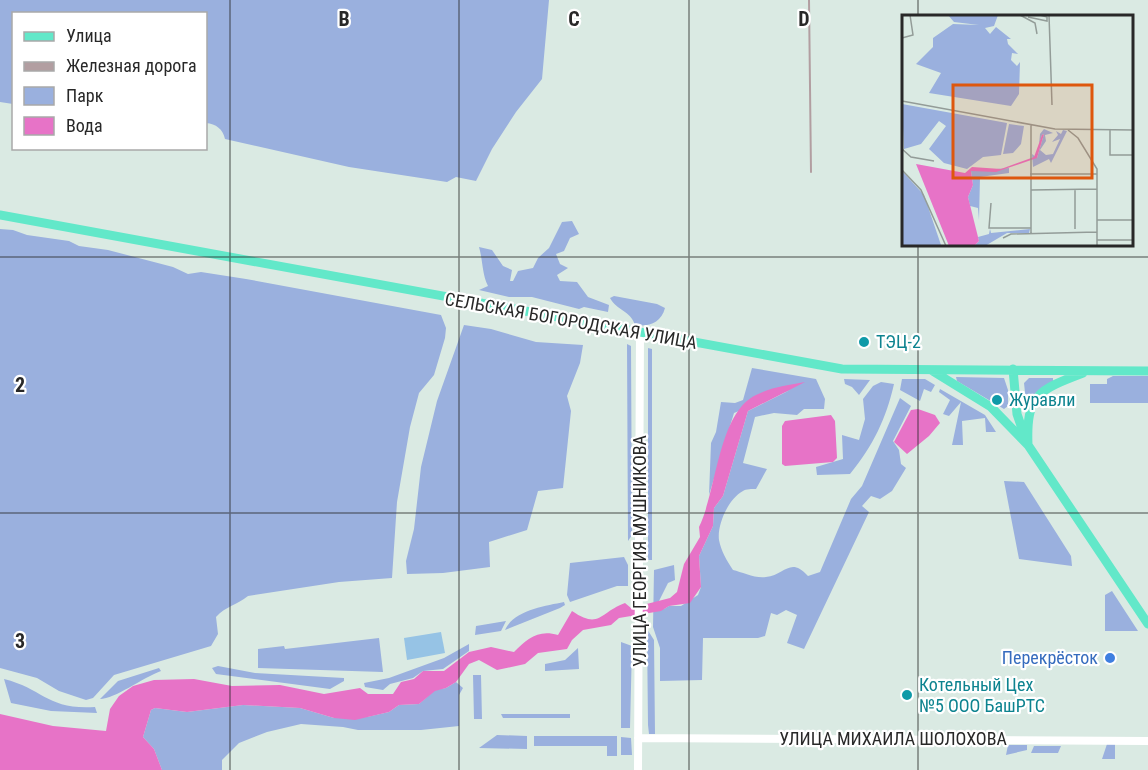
<svg xmlns="http://www.w3.org/2000/svg" width="1148" height="770" font-family="'Roboto Condensed',sans-serif">
  <style>
    .green { fill: #9ab0de }
    .pitch { fill: #96c3e5 }
    .water { fill: #e773c7 }
    .lines { fill: none; stroke-linecap: round; stroke-linejoin: round }
    .minor { stroke: #fff; stroke-width: 8 }
    .major { stroke: #62e8c9; stroke-width: 9 }
    .rail { stroke: #b29ea1; stroke-width: 2 }
    .grid { fill: none; stroke: #282828; stroke-width: 1.5; stroke-opacity: 0.55 }
    .culture-dot { fill: #0f9aa8; stroke: #fff; stroke-width: 2 }
    .shop-dot { fill: #3f7fe0; stroke: #fff; stroke-width: 2 }
    .labels { text-anchor: middle; stroke-width: 4.5; stroke-linejoin: round; paint-order: stroke }
    .street-label { font-size: 18px; fill: #282828; stroke: #fff }
    .culture-label { font-size: 18px; fill: #0d838f; stroke: #fff; text-anchor: start }
    .shop-label { font-size: 18px; fill: #366cbe; stroke: #fff; text-anchor: end }
    .inset-road { fill: none; stroke: #939c98; stroke-width: 1.5 }
    .view { fill: #de570d; fill-opacity: 0.15; stroke: #de570d; stroke-width: 3 }
    .inset-edge { fill: none; stroke: #282828; stroke-width: 3 }
    .grid-label { font-size: 20px; text-anchor: middle; font-weight: bold; fill: #282828; stroke: #fff; stroke-width: 4.5; stroke-linejoin: round; paint-order: stroke }
  </style>
  <rect width="100%" height="100%" fill="#daeae3"/>
  <!-- green -->
  <path class="green" d="M0 0H549L542 79 516 112 492 149 476 181 456 177 447 182 349 167 225 139C223 129 216 124 206 123V14H14L13 104 0 102Z
    M572 221 579 234 570 238 564 251 556 254 560 264 568 268 557 275 560 281 577 282 588 297 609 305 608 312 584 307 579 309 532 297H509L479 290 488 286C482 274 483 261 479 247L492 250 503 266 512 270 510 281H513L518 271 533 268 538 258 549 248 562 222Z
    M0 229 13 230 27 235 69 241 79 246 108 250 173 267 188 274 201 272 246 279 441 315 446 328 445 338 434 375 419 393 410 427 397 502 392 578 339 582 248 596C237 605 226 606 216 617L218 634 211 646 114 675 93 698 86 700 59 691 37 678 0 668Z
    M614 296 657 304 665 308C661 323 649 327 635 325 630 310 617 311 610 298Z
    M464 325 491 329 536 342 583 345 580 363 567 396 571 411 563 488 538 491 527 530 489 542 490 567 443 573 407 574 406 561 414 529 421 467 437 401Z
    M627 344 631 346 632 535 628 541Z
    M648 348 652 349V560H648Z
    M752 368 816 379 825 399 824 409H804L797 415 774 413 755 417 743 463 767 469 756 489C752 489 746 489 743 491 728 499 717 525 719 540 721 551 727 561 733 570 742 572 756 579 766 577 785 575 790 556 808 576L820 572 851 499 862 486 900 398 911 406 893 441 899 450 901 464 906 468 892 491 880 499 871 496 862 506 869 512 804 649 787 643 797 615 786 610 777 615 771 613 765 636 758 638H703L702 680 660 681V648L653 627 654 570 674 565 675 580 668 583 659 601 664 609 669 606H681L698 595 701 587 699 556 713 526 714 508 723 496 748 411 790 390 734 413 709 495 711 443 716 432 721 402 735 403 743 400Z
    M1113 376H1148V403H1090V384H1107V379Z
    M956 377 1004 378 1008 390V406L1004 409 957 381Z
    M1029 378H1053V381L1026 402 1024 383Z
    M844 379 870 380 859 395 852 387 845 384Z
    M902 379H925L935 385 931 392 924 389 920 401 900 390Z
    M881 382 894 384C886 419 873 446 850 474L817 475 816 467 843 459 842 435 859 440 865 419 863 399 873 386Z
    M940 389 985 415 996 432H986L985 418 962 421 963 445H952L961 402 949 416 943 414 950 400 939 392Z
    M1004 481 1024 482 1071 556 1072 566 1019 559Z
    M624 557 628 565V586H617L570 602 567 595 570 563Z
    M1112 591 1138 631H1105V595Z
    M564 602 565 605 560 608 505 630C514 610 545 606 564 602Z
    M506 621 501 631 475 635 476 626Z
    M647 629 654 640 655 734H649L648 725Z
    M379 638 383 672 258 668V649L284 646 285 649Z
    M621 642 632 646 630 728H621Z
    M469 644V651L443 669 423 671 413 678 390 684 383 690 365 687 364 683 389 678 444 658Z
    M578 648 579 669 545 671V664L565 660Z
    M218 666 255 673 344 678V681L330 689 216 674 212 668Z
    M159 668 161 671C142 678 115 699 100 699L118 681Z
    M473 675H481L482 719H474Z
    M4 679C44 689 47 710 95 707L97 713 51 711 11 703Z
    M456 682 463 688 459 695V726L421 730H358L343 727 301 724 267 732 239 743 222 760V770H162L154 749 143 737 151 710 155 708 187 712 243 705 300 708 334 718 367 717 389 712 399 705 419 704 435 690 446 688Z
    M501 714H570V718H503Z
    M497 735 527 736V749L479 748Z
    M534 736H617V756H607V746H534Z
    M621 737 631 738 632 755H621Z
    M1107 744H1115V759H1102Z
    M1008 745H1027V750L1006 755Z
    M1034 746H1061L1058 753H1031Z"/>
  <!-- pitch -->
  <path class="pitch" d="M441 632 445 653 407 660 404 638Z"/>
  <!-- water -->
  <path class="water" d="M805 382 748 411 723 496 714 508 713 526 699 556 701 587 690 603 669 606 661 611 619 618 611 625 583 630 572 640 567 649 538 653 525 664 497 670 479 660 469 664 456 682 446 688 435 691 419 704 399 705 389 712 355 720 334 718 300 708 243 705 187 712 155 708 151 710 143 737 154 749 162 770H0V714L53 726 106 731 110 709 119 696 133 686 154 680 194 679 232 686 280 685 324 694 360 688 368 694H393L401 682 414 679 423 671H444L469 652 491 647 514 652C527 639 538 629 558 635L572 611C600 630 600 612 625 603L631 608 670 598 677 592 684 564 700 537 699 527C717 491 718 413 756 395 772 387 788 385 805 382Z
    M918 409 935 415 940 423 929 436 907 454 894 442 911 410Z
    M831 415 835 421 837 458 833 462 785 466 782 464V426L785 421Z"/>
  <g class="lines">
    <!-- minor -->
    <path class="minor" d="M638 738 1148 741
      M638 770 640 333"/>
    <!-- major -->
    <path class="major" d="M0 215 842 369 1148 371
      M1013 369 1017 414 1026 440
      M931 370 991 407 1028 445 1148 624
      M1028 445C1026 395 1038 390 1083 373"/>
    <!-- rail -->
    <path class="rail" d="M809 0 811 172"/>
  </g>
  <!-- grid -->
  <path class="grid" d="M230 0V770M459 0V770M689 0V770M918 0V16M918 244V770M0 257H1148M0 513H1148"/>
  <!-- markers -->
  <g class="culture-dot">
    <circle cx="864" cy="342" r="6"/>
    <circle cx="997" cy="400" r="6"/>
    <circle cx="907" cy="695" r="6"/>
  </g>
  <circle class="shop-dot" cx="1110" cy="658" r="6"/>
  <g class="labels">
    <!-- street labels -->
    <g class="street-label">
      <text transform="translate(571 321) rotate(10)" y="6">СЕЛЬСКАЯ БОГОРОДСКАЯ УЛИЦА</text>
      <text transform="translate(640 551) rotate(-90)" y="6">УЛИЦА ГЕОРГИЯ МУШНИКОВА</text>
      <text x="893" y="745">УЛИЦА МИХАИЛА ШОЛОХОВА</text>
    </g>
    <!-- culture labels -->
    <g class="culture-label">
      <text x="876" y="348">ТЭЦ-2</text>
      <text x="1009" y="406">Журавли</text>
      <text x="919" y="691">Котельный Цех<tspan x="919" dy="21">№5 ООО БашРТС</tspan></text>
    </g>
    <!-- shop labels -->
    <g class="shop-label">
      <text x="1098" y="664">Перекрёсток</text>
    </g>
  </g>
  <!-- overview -->
  <g transform="translate(902 15)">
    <rect width="231" height="231" fill="#daeae3"/>
    <path d="M46 0H96L92 11 83 13 88 19 94 12 109 24H105L106 29 116 39 110 38 109 45 115 51 118 47 117 79 109 91 27 78 39 58 14 49 31 32V23L51 9 77 10 52 7ZM0 89 105 108 99 140 81 142 65 154 42 148 27 134 44 111 37 106 19 129 2 134ZM107 109 122 111 119 129 111 138 101 139ZM142 114 151 118 143 120 144 126 138 135 144 140 151 139 158 124 150 127 156 120 154 116 159 119 161 115 165 116 149 148 147 144 131 152 130 139 135 143 142 119 146 117 140 120 137 130 138 119ZM107 153V158L78 162 77 205 76 193 68 191 66 182 71 170 69 156ZM0 156 22 180 39 230 0 231ZM88 214 89 218 128 214 127 218H105L83 231H72L77 226 76 222 87 219Z" fill="#9ab0de"/>
    <path d="M149 116 142 119 135 143 94 157 69 156 71 170 66 182 77 226 72 231H47L14 149 63 158 70 152 99 154 132 142 140 120Z" fill="#e773c7"/>
    <path class="inset-road" d="M118 0 133 8 135 19M147 0 150 90M126 2 145 6V2L138 0M0 23 11 20 8 0M0 86 153 114 231 115M129 110V218M166 115 176 123 195 154V205H231M208 115V140H231M0 134 9 142 32 146M0 155 19 175 44 231M128 159H195M129 175 195 174M173 175V214M89 188 87 213H129M195 205V231M101 223 109 219 195 217M195 225H231"/>
    <path class="view" d="M51 70H190V163H51Z"/>
    <rect width="231" height="231" class="inset-edge"/>
  </g>
  <g class="grid-label">
    <text x="344" y="26">B</text>
    <text x="574" y="26">C</text>
    <text x="804" y="26">D</text>
    <text x="20" y="392">2</text>
    <text x="20" y="648">3</text>
  </g>
  <!-- legend -->
  <rect x="12" y="12" width="195" height="138" fill="#ffffff" stroke="#a9a9a9" stroke-width="1.5"/>
  <rect x="24" y="32" width="30" height="9" fill="#62e8c9" stroke="#a9a9a9" stroke-width="1.5"/>
  <text x="66" y="42" font-size="18" fill="#282828">Улица</text>
  <rect x="24" y="62" width="30" height="9" fill="#b29ea1" stroke="#a9a9a9" stroke-width="1.5"/>
  <text x="66" y="72" font-size="18" fill="#282828">Железная дорога</text>
  <rect x="24" y="87" width="30" height="18" fill="#9ab0de" stroke="#a9a9a9" stroke-width="1.5"/>
  <text x="66" y="102" font-size="18" fill="#282828">Парк</text>
  <rect x="24" y="117" width="30" height="18" fill="#e773c7" stroke="#a9a9a9" stroke-width="1.5"/>
  <text x="66" y="132" font-size="18" fill="#282828">Вода</text>
</svg>
